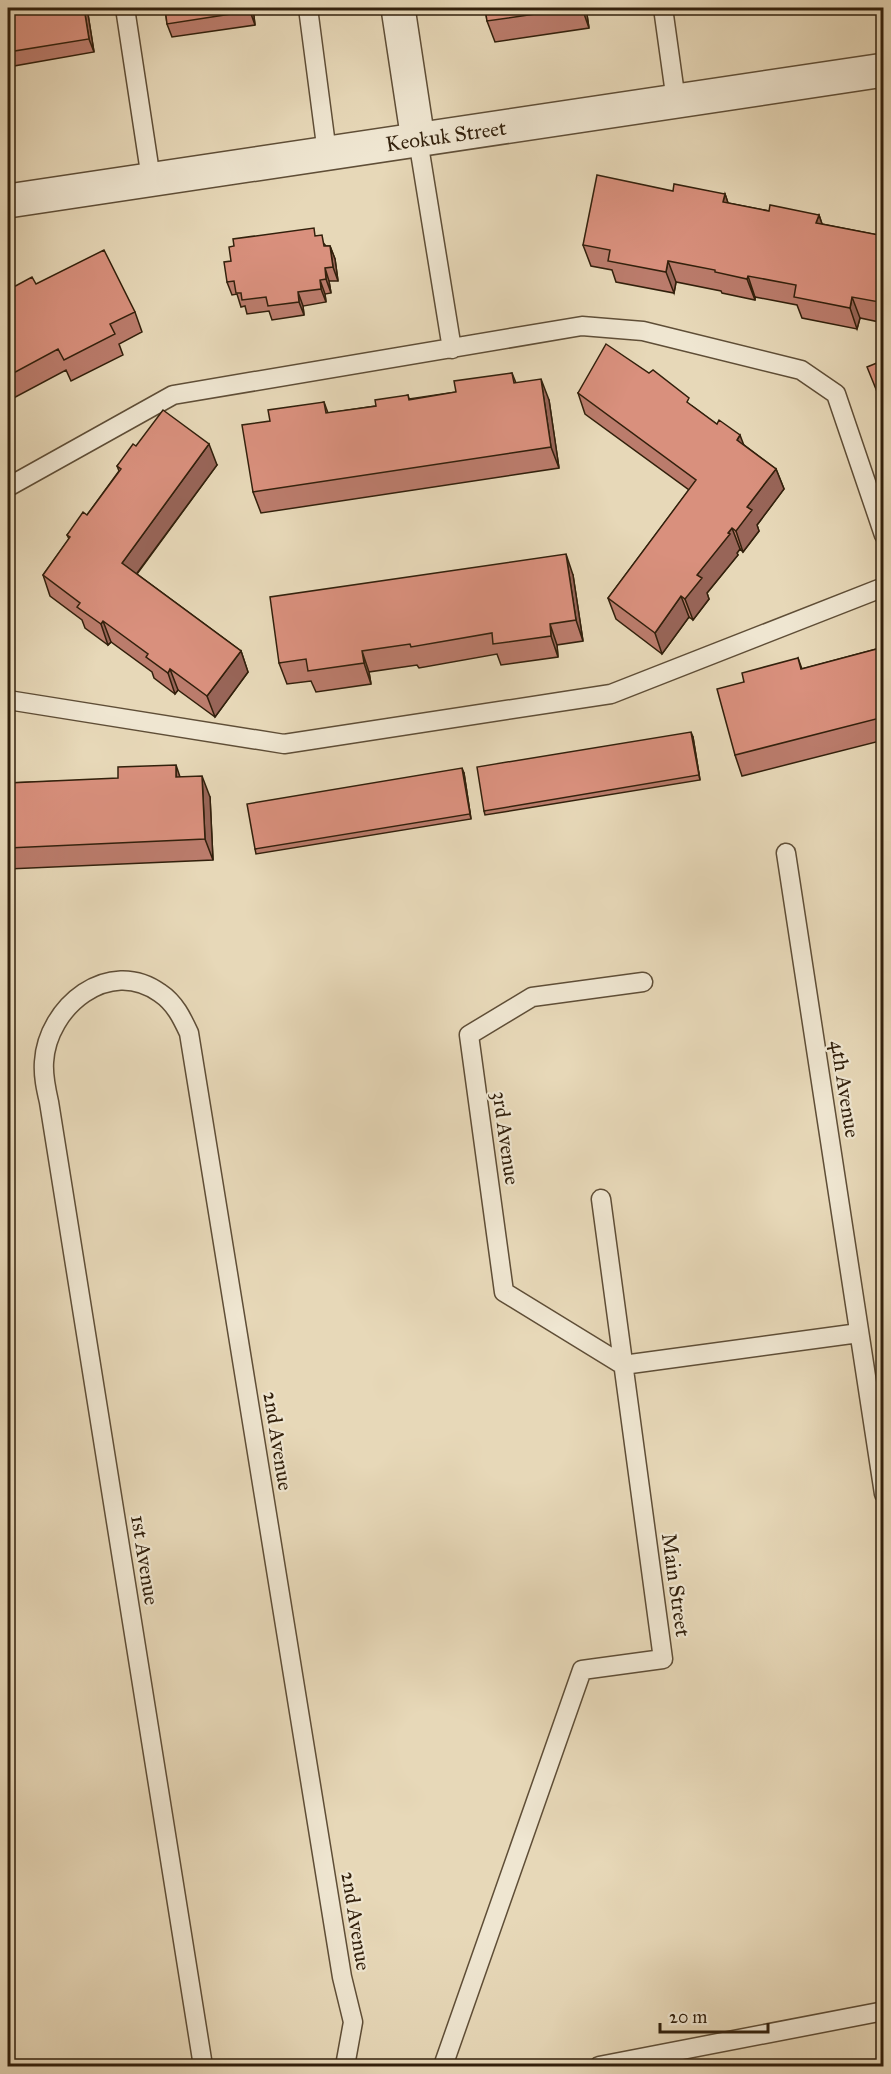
<svg xmlns="http://www.w3.org/2000/svg" width="891" height="2074" font-family="'IM FELL Great Primer',serif">
  <style>
    .lines { fill: none; stroke-linecap: round; stroke-linejoin: round }
    .service-casing { stroke: #5f4e37; stroke-width: 21 }
    .minor-casing { stroke: #5f4e37; stroke-width: 36 }
    .tertiary-casing { stroke: #5f4e37; stroke-width: 36 }
    .service { stroke: #efe6d1; stroke-width: 18 }
    .minor { stroke: #efe6d1; stroke-width: 33 }
    .tertiary { stroke: #efe6d1; stroke-width: 33 }
    .wall { fill: #bb7c6c; stroke: #32200c; stroke-width: 1.5 }
    .shaded-wall { fill: #986558; stroke: #32200c; stroke-width: 1.5 }
    .building { fill: #d9907d; stroke: #32200c; stroke-width: 1.5 }
    .labels { text-anchor: middle; stroke-width: 4.5; stroke-linejoin: round; paint-order: stroke }
    .street-label { font-size: 21px; fill: #32200c; stroke: #efe6d1 }
  </style>
  <rect width="100%" height="100%" fill="#e7d8b8"/>
  <filter id="stains"><feTurbulence type="fractalNoise" baseFrequency=".00333" numOctaves="4"/><feColorMatrix values="0 0 0 0 .2 0 0 0 0 .09 0 0 0 0 .02 0 0 0 .5 -.17"/></filter>
  <radialGradient id="worn" r=".72"><stop offset=".6" stop-color="#630" stop-opacity="0"/><stop offset="1" stop-color="#630" stop-opacity=".3"/></radialGradient>
  <g class="lines">
    <defs>
      <path id="service" d="M125 8 151 179
        M308 8 327 153
        M663 8 676 101
        M418 140 452 349
        M8 487 173 395 582 326 643 331 801 370 836 394 884 535
        M8 700 284 744 611 694 884 587
        M786 853 884 1494
        M643 982 532 997 469 1035 504 1292 623 1365 859 1333
        M203 2066 49 1102C46 1089 43 1076 44 1062 47 1007 109 956 160 993 175 1003 182 1018 189 1033L342 1977 353 2022 345 2066
        M443 2066 582 1670 663 1659 601 1199
        M599 2066 884 2011"/>
      <path id="minor" d="M398 8 418 140"/>
      <path id="tertiary" d="M8 201 884 70"/>
    </defs>
    <!-- service casing -->
    <use href="#service" class="service-casing"/>
    <!-- minor casing -->
    <use href="#minor" class="minor-casing"/>
    <!-- tertiary casing -->
    <use href="#tertiary" class="tertiary-casing"/>
    <!-- service -->
    <use href="#service" class="service"/>
    <!-- minor -->
    <use href="#minor" class="minor"/>
    <!-- tertiary -->
    <use href="#tertiary" class="tertiary"/>
  </g>
  <!-- wall -->
  <path class="wall" d="M8 8H87L94 52 8 67Z
    M165 8H253L255 25 172 37 167 24Z
    M485 8H586L589 28 495 42 487 21Z
    M673 191 725 194 728 203 769 211 819 215 822 224 884 236V323L860 318 857 329 802 318 797 305 755 297V300L722 293 721 291 676 282 674 293 616 282 612 270 591 266 583 245Z
    M317 236 326 246H330L335 259 338 281H329L331 293 325 294 326 302 303 306 304 315 272 320 269 311 247 314 245 306 241 307 237 294 232 295 227 282Z
    M36 284 135 312 142 332 119 344 123 355 71 381 66 370 8 401V290Z
    M512 373 516 383 549 400 559 468 261 513 253 492 270 421 324 402 328 413 376 406 408 395 409 399 456 392Z
    M578 393 692 406 776 469 784 489 757 525 759 531 743 552 740 549 737 553 738 555 707 593 709 599 693 620 689 617 662 654 616 619 608 598 689 490 585 414Z
    M136 446 217 465 137 574 241 651 248 672 215 717 178 690 175 694 154 678 152 672 111 642 108 645 85 628 82 620 50 596 43 575 69 539 67 535 87 515 119 471 117 466Z
    M573 575 583 641 557 645 558 657 501 665 497 654 419 668 417 665 369 672 371 684 316 692 311 681 287 684 279 663Z
    M884 647V740L742 776 735 755 798 658 802 669Z
    M693 737 700 780 485 815 484 811Z
    M464 773 471 819 256 854 255 849Z
    M180 777 210 797 213 860 8 869V783Z"/>
  <!-- shaded-wall -->
  <path class="shaded-wall" d="M84 8H87L94 52 89 39Z
    M250 8H253L255 25 250 11Z
    M582 8H586L589 28Z
    M725 194 732 215 723 202Z
    M819 215 826 236 816 223Z
    M330 246 335 259 338 281 333 267Z
    M668 261 676 282 674 293 666 272Z
    M325 268 329 281 331 293 326 279Z
    M748 276 755 297V300L747 279Z
    M884 278V316L879 302Z
    M320 280 325 294 326 302 321 289Z
    M298 292 303 306 304 315 299 302Z
    M852 297 860 318 857 329 850 308Z
    M541 379 549 400 559 468 551 447Z
    M740 435 748 456 737 440Z
    M209 444 217 465 129 584 122 563Z
    M776 469 784 489 757 525 759 531 743 552 736 531 747 507Z
    M732 528 740 549 737 553 738 555 707 593 709 599 693 620 685 599 697 575Z
    M566 554 573 575 583 641 576 620Z
    M681 596 689 617 662 654 655 633Z
    M103 621 111 642 108 645 101 624Z
    M550 624 557 645 558 657 551 636Z
    M241 651 248 672 215 717 207 696Z
    M362 651 369 672 371 684 364 663Z
    M170 669 178 690 175 694 168 673Z
    M691 732 693 737 700 780 699 775Z
    M176 765 183 786 176 777Z
    M462 768 464 773 471 819 470 814Z
    M202 776 210 797 213 860 205 839Z"/>
  <!-- building -->
  <path class="building" d="M8 8H84L89 39 8 52Z
    M165 8H250V11L167 24Z
    M485 8H576L487 21Z
    M597 175 673 191 674 184 725 194 723 202 769 211 770 205 819 215 816 223 884 236V278L879 302 852 297 850 308 794 297 796 285 748 276 747 279 715 272V270L668 261 666 272 608 261 610 250 583 245Z
    M314 228 315 236 322 235 324 246H330L333 267 325 268 326 279 320 280 321 289 298 292 299 302 268 306 266 297 242 300 241 293H236L234 281 227 282 224 262 231 261 229 247 234 246 233 239Z
    M104 250 135 312 110 324 115 334 64 360 58 349 8 376V290L32 277 36 284Z
    M606 344 649 373 653 370 689 398 687 402 717 424 719 420 740 435 737 440 776 469 747 507 752 510 736 531 732 528 728 533 730 534 697 575 702 578 685 599 681 596 655 633 608 598 696 480 578 393Z
    M884 360V409L867 367Z
    M512 373 514 383 541 379 551 447 253 492 242 425 270 421 268 410 324 402 326 413 376 406 375 400 408 395 409 400 456 392 454 381Z
    M163 410 209 444 122 563 241 651 207 696 170 669 168 673 146 657 148 654 103 621 101 624 77 607 80 603 43 575 70 537 67 535 83 512 87 515 121 469 117 466 133 444 136 446Z
    M566 554 576 620 550 624 551 636 493 644 492 633 411 647 410 644 362 651 364 663 308 671 306 659 279 663 270 597Z
    M884 647V717L735 755 717 689 744 682 742 673 798 658 801 669Z
    M691 732 699 775 484 811 477 767Z
    M176 765V777L202 776 205 839 8 848V783L118 778V767Z
    M462 768 470 814 255 849 247 804Z"/>
  <g class="labels">
    <!-- street labels -->
    <g class="street-label">
      <text transform="translate(446 136) rotate(-8)" y="7">Keokuk Street</text>
      <text transform="translate(845 1089) rotate(81)" y="7">4th Avenue</text>
      <text transform="translate(506 1138) rotate(82)" y="7">3rd Avenue</text>
      <text transform="translate(278 1441) rotate(81)" y="7">2nd Avenue</text>
      <text transform="translate(145 1560) rotate(81)" y="7">1st Avenue</text>
      <text transform="translate(676 1585) rotate(82)" y="7">Main Street</text>
      <text transform="translate(356 1921) rotate(81)" y="7">2nd Avenue</text>
    </g>
  </g>
  <!-- margin -->
  <rect width="891" height="2074" fill="none" stroke="#e7d8b8" stroke-width="30"/>
  <rect x="9" y="9" width="873" height="2056" fill="none" stroke="#32200c" stroke-width="3"/>
  <rect x="15" y="15" width="861" height="2044" fill="none" stroke="#32200c" stroke-width="1.5"/>
  <!-- scale -->
  <path d="M660 2023v9h108v-9" fill="none" stroke="#32200c" stroke-width="3"/>
  <text x="669" y="2023" font-size="18" fill="#32200c" stroke="#efe6d1" stroke-width="4.5" paint-order="stroke">20 m</text>
  <rect width="100%" height="100%" filter="url(#stains)"/>
  <rect width="100%" height="100%" fill="url(#worn)"/>
</svg>
